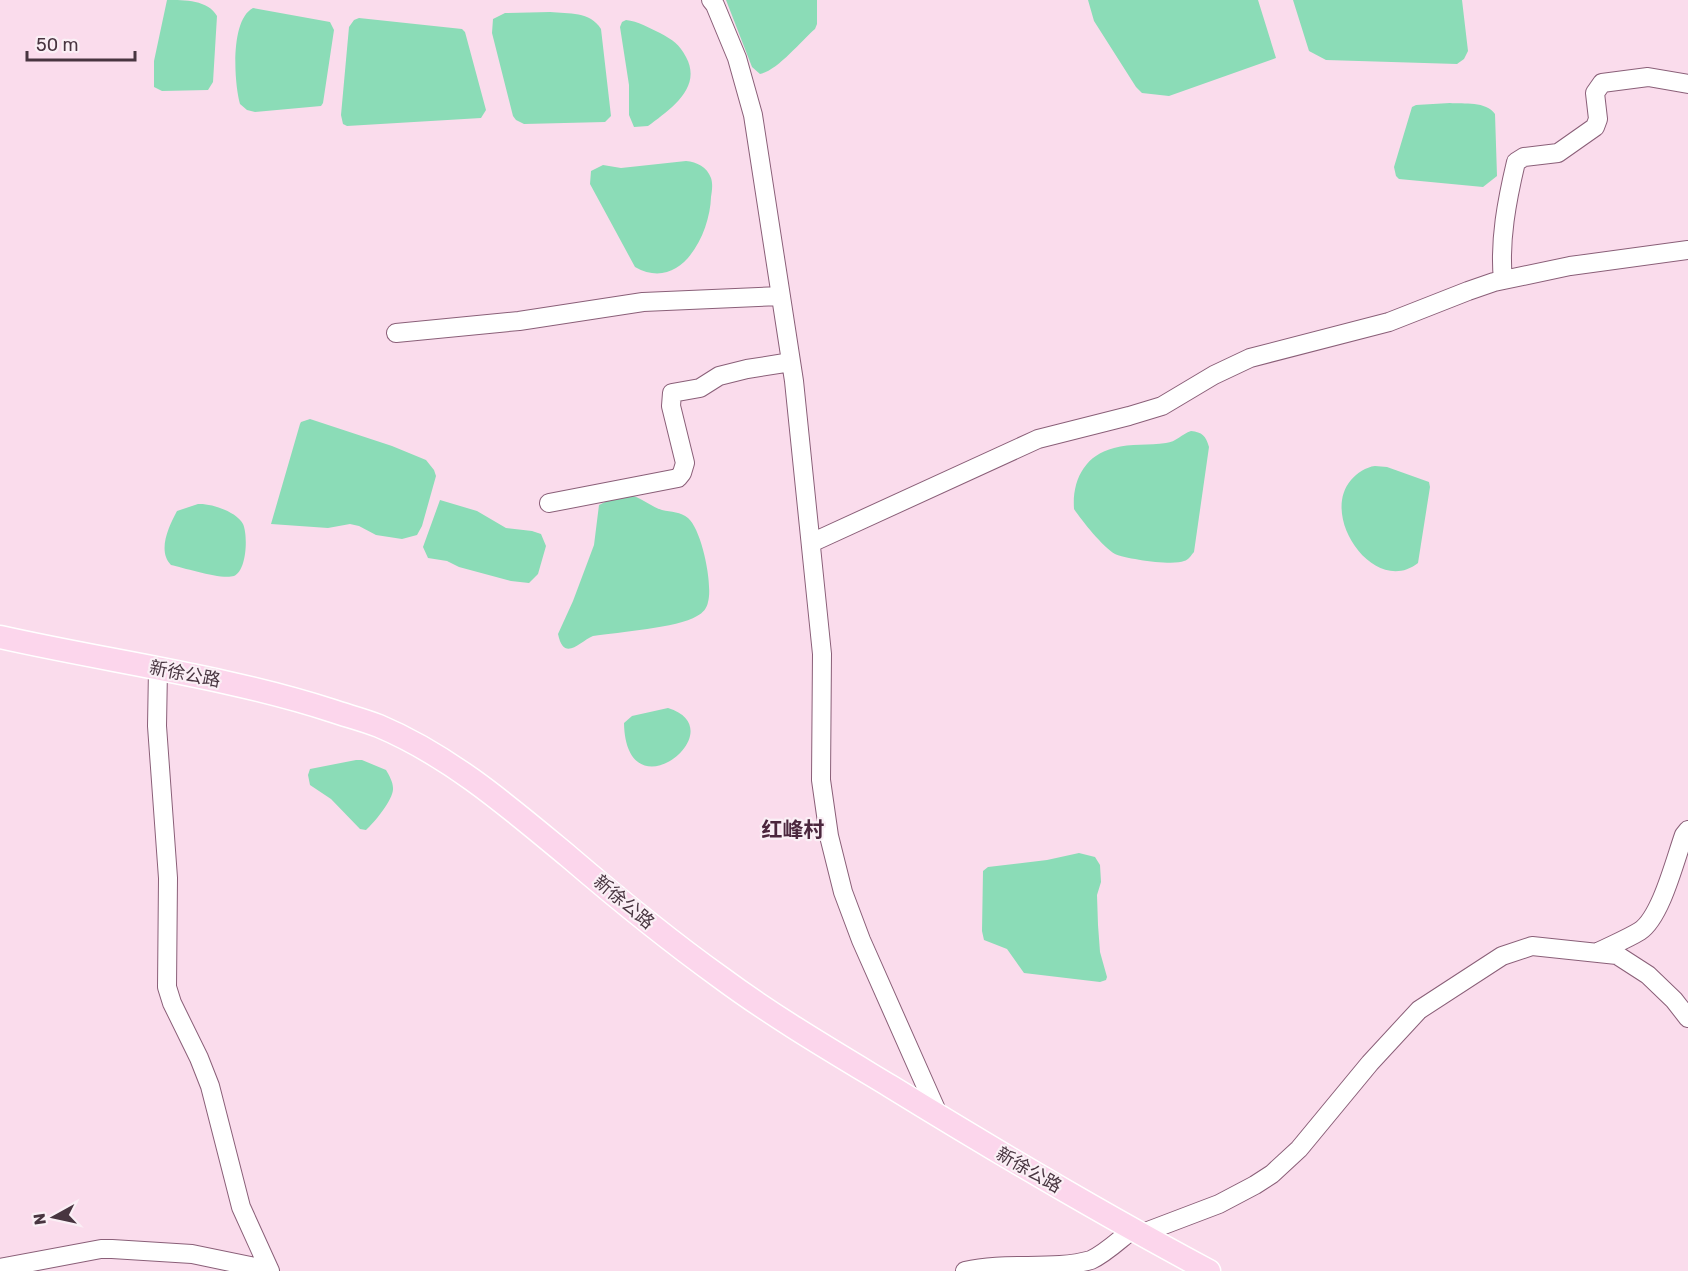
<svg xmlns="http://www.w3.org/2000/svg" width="1688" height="1271" font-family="Rubik,'Noto Sans SC',sans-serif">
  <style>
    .water { fill: #8bdcb7 }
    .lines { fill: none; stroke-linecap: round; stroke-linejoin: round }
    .minor-casing { stroke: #8a5f78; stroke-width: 20 }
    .major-casing { stroke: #fff; stroke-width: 25 }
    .minor { stroke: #fff; stroke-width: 18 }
    .major { stroke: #fcd6ec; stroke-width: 22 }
    .labels { text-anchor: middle; stroke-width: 4.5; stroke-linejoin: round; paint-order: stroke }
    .street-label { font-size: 18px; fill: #483540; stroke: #faeff5 }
    .quarter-label { font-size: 21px; font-weight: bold; fill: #4b263d; stroke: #faeff5 }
  </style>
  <rect width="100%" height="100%" fill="#fadcec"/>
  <!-- water -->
  <path class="water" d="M167 0C185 0 208 0 217 16L213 82 208 90 162 91 154 87V61Z
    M726 0H817V24L815 29C801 41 777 71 760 74L752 67Z
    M1088 0H1258L1276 58 1169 96 1142 93 1136 87 1094 21Z
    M1293 0H1462L1468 51 1464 59 1457 64 1326 60 1309 51Z
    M253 8 330 22 334 30 323 103 321 106 255 112 247 110 240 104C234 82 230 20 253 8Z
    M550 12C569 14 590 11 601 29L611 116 605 122 524 124 516 120 513 116 492 33 493 19 505 13Z
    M359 18 462 29 465 32 486 110 481 118 347 126 343 124 341 115 349 27 354 20Z
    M626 20C638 21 649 28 660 33 673 40 679 44 686 57 703 88 669 110 648 126L634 127 629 115V85L620 27 622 22Z
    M1450 103C1464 104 1486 101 1495 114L1497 176 1483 187 1399 179 1396 176 1394 167 1412 107 1416 105Z
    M686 161C697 162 707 167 711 178 713 184 712 191 711 197 710 234 681 293 635 267L590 184 591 171 603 165 621 168Z
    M310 419 392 446 426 460 434 470 436 476 422 526 417 535 402 539 376 535 359 526 350 524 328 528 271 524 300 424 301 422Z
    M1191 431C1202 432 1206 436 1209 447L1194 552C1191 555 1189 560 1184 561 1173 566 1126 559 1115 554 1103 547 1082 521 1074 509 1072 480 1085 455 1114 448 1131 443 1149 446 1166 443 1176 442 1182 434 1191 431Z
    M1375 466 1387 467 1429 482 1430 487 1418 563C1375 597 1319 517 1351 480 1357 473 1366 467 1375 466Z
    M633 496C643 499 652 507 662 510 671 512 681 512 688 518 702 530 713 585 708 602 707 608 703 613 697 616 677 628 619 632 593 636 580 641 564 663 558 634L573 601 594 545 599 505 611 499Z
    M440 500 477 511 506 528 532 531 541 534 546 546 538 574 529 583 511 581 459 567 447 561 428 558 423 547Z
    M198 504C211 503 237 512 243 524 248 535 247 571 234 576 221 580 185 568 171 565 157 551 169 526 177 511Z
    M668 708C737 729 626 819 624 723L632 716Z
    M356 760H362L386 770C389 775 393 782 393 788 394 799 374 823 366 830L360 829 331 799 310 785 308 775 310 769Z
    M1079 853 1095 857 1100 865 1101 882 1097 895 1098 925 1100 952 1107 977 1106 980 1100 982 1024 973 1007 949 984 940 982 931 983 871 988 867 1047 860Z"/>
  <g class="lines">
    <defs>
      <path id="minor" d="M711 0 715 5 737 58 753 115 794 381 822 654 821 780 829 836 843 892 861 940 939 1116
        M1503 280C1499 241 1507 200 1516 162L1524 157 1558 153 1595 127 1598 119 1595 93 1602 83 1648 77 1688 84
        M396 333 519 321 643 302 781 296
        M549 503 678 478 682 473 685 463 671 406 672 393 700 388 719 376 747 369 791 362
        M811 543 1038 439 1129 416 1162 406 1214 375 1250 358 1389 322 1468 291 1494 282 1570 266 1688 250
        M158 669 157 726 168 878 167 987 172 1003 199 1058 210 1086 241 1207 270 1271
        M1598 952C1612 945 1627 939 1640 931 1661 917 1675 860 1684 835L1688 830
        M1140 1234 1219 1204 1255 1185 1272 1174 1299 1149 1370 1063 1419 1010 1502 956 1532 946 1617 955 1648 975 1674 1000 1688 1018
        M0 1268 101 1249H112L192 1254 269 1270
        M965 1271C1007 1261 1052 1271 1091 1260 1106 1253 1119 1240 1132 1230"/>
      <path id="major" d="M0 637C111 662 225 676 333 711 348 716 364 720 379 726 450 756 509 807 568 856 617 898 667 939 720 977 774 1017 832 1051 890 1086 994 1150 1100 1213 1209 1271"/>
    </defs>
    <!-- minor casing -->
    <use href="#minor" class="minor-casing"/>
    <!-- major casing -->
    <use href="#major" class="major-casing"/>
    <!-- minor -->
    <use href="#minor" class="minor"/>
    <!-- major -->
    <use href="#major" class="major"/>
  </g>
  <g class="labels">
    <!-- street labels -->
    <g class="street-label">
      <text transform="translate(185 674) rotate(11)" y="6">新徐公路</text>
      <text transform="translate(624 902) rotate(40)" y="6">新徐公路</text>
      <text transform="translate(1029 1170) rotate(30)" y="6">新徐公路</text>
    </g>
    <!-- quarter labels -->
    <g class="quarter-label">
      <text x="793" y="837">红峰村</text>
    </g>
  </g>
  <!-- north arrow -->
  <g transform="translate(54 1217) rotate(262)" stroke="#faeff5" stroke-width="4.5" paint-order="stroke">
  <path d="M0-4.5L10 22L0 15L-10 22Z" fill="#483540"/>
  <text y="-9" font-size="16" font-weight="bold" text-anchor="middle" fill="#483540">N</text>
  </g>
  <!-- scale -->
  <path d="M27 51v9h108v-9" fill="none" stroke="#483540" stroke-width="3"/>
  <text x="36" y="51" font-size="18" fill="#483540" stroke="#faeff5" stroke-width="4.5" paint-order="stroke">50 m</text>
</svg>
